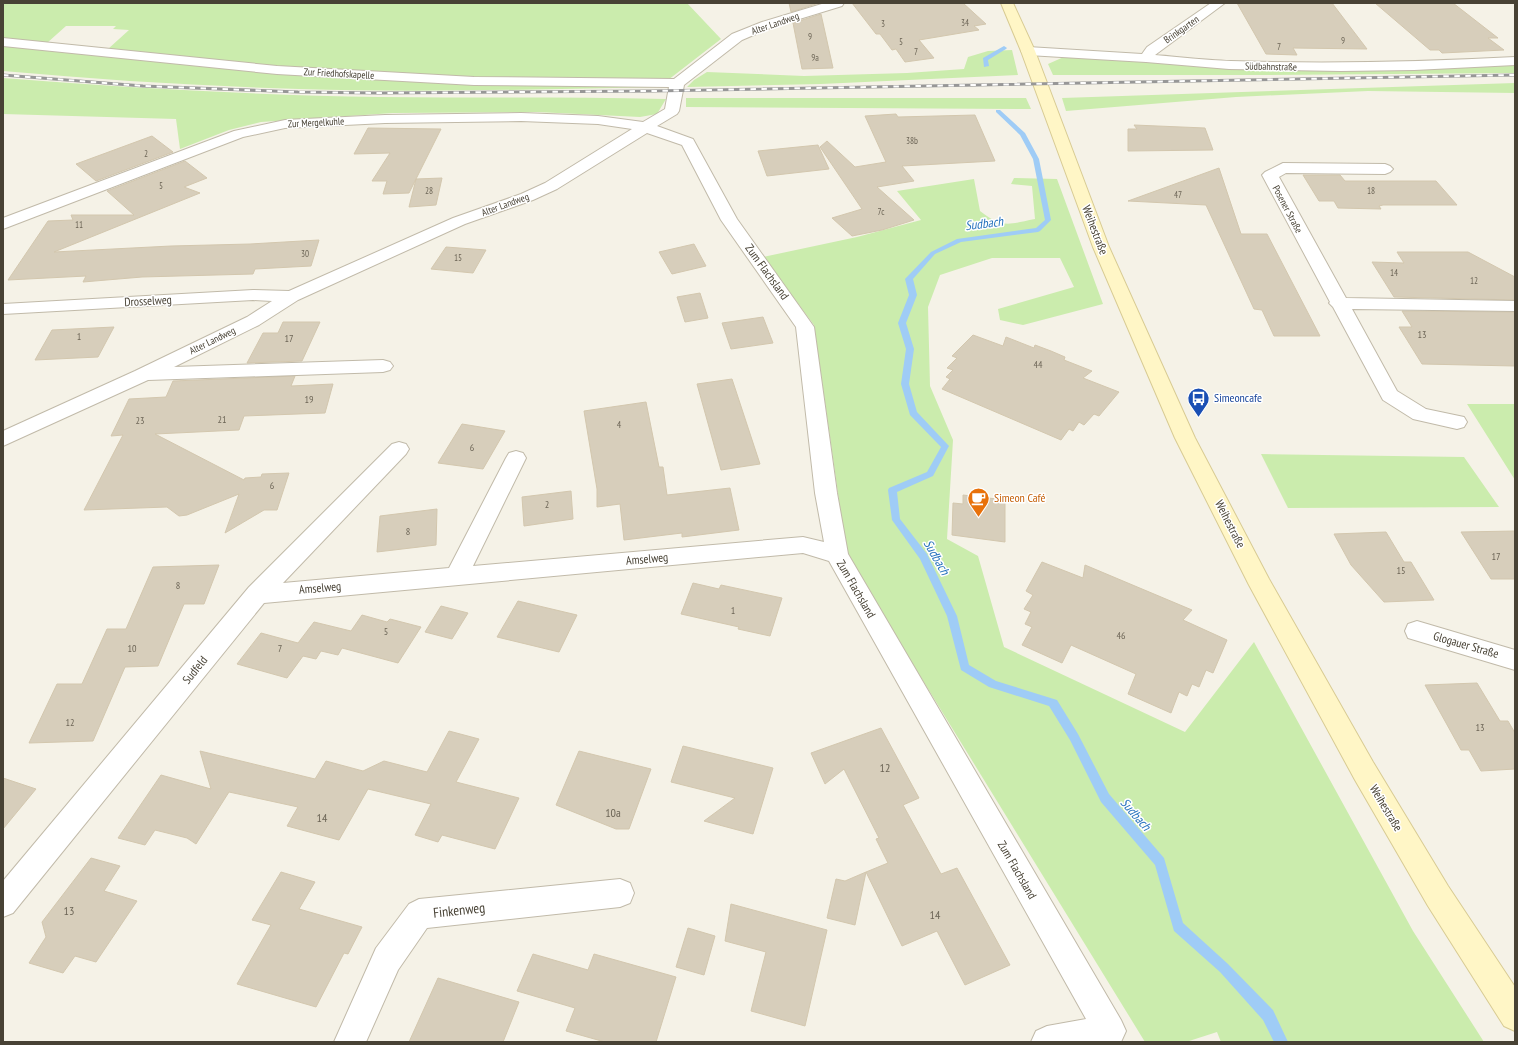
<svg xmlns="http://www.w3.org/2000/svg" width="1518" height="1045" font-family="'PT Sans Narrow',sans-serif">
  <style>
    .green { fill: #cbecad }
    .lines { fill: none; stroke-linecap: round; stroke-linejoin: round }
    .stream { fill: #9fccf6; fill-rule: evenodd }
    .building { fill: #d7cebb; stroke: #d3c7ae }
    .minor-casing { stroke: #c1baa9; stroke-width: 2 }
    .secondary-casing { stroke: #d8cb93; stroke-width: 2 }
    .minor { fill: #fff; fill-rule: evenodd }
    .secondary { fill: #fff6c6; fill-rule: evenodd }
    .rail-casing { stroke: #979797; stroke-width: 3 }
    .rail { stroke: #fff; stroke-width: 2; stroke-dasharray: 5.5; stroke-linecap: butt }
    .labels { text-anchor: middle; stroke-width: 3; stroke-linejoin: round; paint-order: stroke }
    .far-number-label { font-size: 9px; fill: #6c6556 }
    .far-street-label { font-size: 10px; fill: #484235; stroke: #fff }
    .number-label { font-size: 10px; fill: #6c6556 }
    .street-label { font-size: 12px; fill: #484235; stroke: #fff }
    .transit-label { font-size: 12px; fill: #164399; stroke: #fff; text-anchor: start }
    .food-label { font-size: 12px; fill: #c56008; stroke: #fff; text-anchor: start }
    .near-number-label { font-size: 12px; fill: #6c6556 }
    .water-label { font-size: 13px; font-style: italic; fill: #2672bd; stroke: #fff }
    .near-street-label { font-size: 14px; fill: #484235; stroke: #fff }
  </style>
  <rect width="100%" height="100%" fill="#f5f2e7"/>
  <!-- green -->
  <path class="green" d="M3 3H687L721 39 668 80 476 78 278 67 108 49 129 30 113 29 116 26H66L47 43 3 38Z
    M3 44 476 83 667 87C544 89 422 93 299 89 200 86 102 80 3 71Z
    M1012 50 1018 75 821 84 687 87 694 80 707 72 804 76 907 73 964 69 968 57 988 51Z
    M1066 56 1235 67 1515 65V73L1259 75H1053L1048 64Z
    M3 78C128 88 253 95 379 97 475 98 570 97 666 99L657 114 640 117 537 112 393 113 261 122 229 130 180 149 176 119 3 114Z
    M1515 83V93L1368 91 1236 97 1066 111 1062 98Z
    M686 98H1026L1031 109 686 107Z
    M1014 178 1057 179 1103 304 1023 325 1000 320 998 309 1074 287 1060 258H992L940 275 928 307 930 386 953 440 947 539 978 556 1004 647 1185 732 1254 642 1413 931 1484 1042H1221L1217 1032 1186 1042H1145L847 557 814 325 763 257 857 237 921 220 897 191 974 179 980 211C1003 229 1009 224 1035 219L1032 186 1011 184Z
    M1467 404H1515V480Z
    M1261 454 1464 457 1499 507 1288 508Z"/>
  <g class="lines">
    <!-- stream -->
    <path class="stream" d="M1004 46 1007 48 1006 49 988 60 989 66 984 67 983 58Z
      M996 110H1000L1025 133 1039 159 1051 220 1040 231 1038 232 961 242 935 254 913 279 917 295 906 323 914 349 909 384 917 412 949 446 933 476 897 492 900 519 927 554 957 616 969 665 996 681 1057 700 1078 734 1109 794 1164 858 1183 923 1228 964 1273 1010 1288 1042H1274L1263 1020 1220 972 1174 931 1155 865 1101 802 1070 740 1049 706 989 687 961 670 947 616 920 559 892 520 888 490 889 488 927 472 941 447 910 415 901 384 906 349 898 323 909 295 905 279 931 252 957 239 1036 228 1045 220 1033 159 1020 135 996 112Z"/>
  </g>
  <!-- building -->
  <path class="building" d="M789 3H819L791 12Z
    M852 3H963L986 24 974 26 979 30 919 40 934 58 905 62 896 49 892 50 880 34H876Z
    M1237 3H1332L1367 49 1293 48 1297 55 1266 54Z
    M1375 3H1453L1498 38H1488L1504 50 1442 53 1439 50H1430Z
    M821 14 833 68 802 69 793 23Z
    M896 114 898 117 975 115 995 161 902 166 914 181 877 187 914 220 882 230 852 236 832 218 862 209 820 147 827 141 855 167 886 162 865 116Z
    M1134 125 1205 128 1213 150 1128 151V129H1137Z
    M368 128 441 129 409 193 383 194 387 181H372L390 153 354 154Z
    M152 136 173 152 96 181 76 164Z
    M818 145 829 169 767 176 758 151Z
    M185 161 207 178 184 187 200 193 54 252 171 246 250 244 319 240 311 266 255 269 253 274 142 277 83 282 86 276 8 280 48 221 73 220 71 215H134L107 191Z
    M1219 168 1241 234H1267L1320 336H1274L1262 310 1254 309 1206 205 1128 201Z
    M1303 175H1340L1345 181H1436L1457 205H1383L1379 206 1381 209 1338 208 1334 201H1319Z
    M442 178 436 205 409 207 416 179Z
    M694 244 706 266 672 274 659 252Z
    M446 247 486 250 473 273 431 269Z
    M1397 252H1468L1515 277V300L1394 297 1372 262 1404 263Z
    M700 293 708 318 685 322 677 297Z
    M1402 311 1515 312V366L1422 364 1399 327H1412Z
    M763 317 773 343 731 349 722 323Z
    M283 322H320L302 361 247 363 263 333H278Z
    M114 327 98 357 35 360 52 330Z
    M973 335 1003 346 1006 337 1034 348 1035 345 1051 351 1065 357 1064 360 1092 371 1083 378 1119 392 1099 416 1094 414 1084 425 1079 422 1073 431 1069 429 1061 440 942 389 950 379 946 377 953 370 947 368 957 358 952 356Z
    M295 376 291 386 333 384 325 413 244 416 239 430 155 434 244 480 245 478 261 477 262 474 289 473 277 510H264L225 533 239 494 187 515 179 516 167 507 84 510 123 435 111 436 129 399 166 397 173 381Z
    M732 379 760 464 721 470 697 384Z
    M646 402 659 467H663L667 495 730 488 739 530 682 537V533L624 540 620 504 597 507V489L584 411Z
    M462 424 505 431 483 469 438 463Z
    M571 491 573 519 524 526 522 497Z
    M963 495 1005 500V542L952 535 953 503 963 504Z
    M437 509 436 545 377 552 380 516Z
    M1515 531V579H1491L1461 532Z
    M1386 532 1404 562H1411L1434 600 1384 602 1351 565 1334 534Z
    M1042 562 1083 578 1085 565 1192 610 1183 620 1227 640 1213 673 1206 670 1199 687 1192 684 1187 696 1179 692 1171 713 1128 694 1136 674 1071 645 1062 663 1022 645 1032 627 1025 624 1031 612 1024 609 1033 595 1026 591Z
    M219 565 204 604H184L158 666 125 667 93 741 29 743 57 684H82L107 629H126L153 567Z
    M693 583 719 589 721 585 782 598 770 636 738 629 739 627 681 614Z
    M518 601 577 615 559 652 497 637Z
    M441 606 468 613 452 639 425 632Z
    M362 615 387 622 390 619 421 627 398 663 342 648 338 655 321 651 316 659 303 656 287 678 237 664 261 633 298 643 314 622 351 631Z
    M1477 683 1500 721H1508L1515 733V769L1481 771 1469 750H1461L1425 685Z
    M881 728 919 798 903 805 941 874 957 868 1010 965 965 985 937 931 902 946 866 872 888 863 876 839 879 838 844 769 825 784 811 753Z
    M449 731 479 739 456 782 519 798 495 849 442 835 438 842 415 835 431 804 368 789 339 840 287 826 298 807 229 792 196 844 187 838 155 830 145 845 118 838 161 775 211 789 200 751 315 779 326 761 363 771 384 761 427 772Z
    M683 746 773 768 753 834 704 821 735 798 671 782Z
    M579 751 651 769 629 829H616L556 805Z
    M3 778 36 789 3 829Z
    M91 858 120 866 104 891 137 901 96 962 75 956 63 973 29 963 46 937 42 922Z
    M281 872 315 882 299 909 362 927 348 954 344 953 316 1007 237 984 271 925 252 920Z
    M866 872 855 925 827 918 836 879 845 881Z
    M731 904 827 930 805 1026 751 1011 766 952 725 941Z
    M688 928 715 936 704 975 676 967Z
    M533 954 588 970 594 954 676 977 656 1042H605L566 1031 575 1008 517 991Z
    M438 978 519 1002 503 1042H409Z"/>
  <g class="lines">
    <defs>
      <path id="minor" d="M825 3H844L842 6 770 28 742 40 684 85 679 111 677 114 657 126 693 139 737 219 814 327 837 493 848 554 1121 1020 1126 1031 1121 1042H1031L1036 1031 1047 1026 1086 1019 829 561 803 553 264 603 13 913 3 917V881L249 587 392 444 399 442 406 444 409 449 406 454 283 583 449 568 506 458 509 453 516 451 523 453 526 458 473 566 803 537 824 542 815 493 796 327 721 220 682 145 647 133 557 189 533 200 465 224 298 300 259 325 174 367 383 360 390 362 393 366 390 370 383 372 148 380 3 446V431L135 371 247 317 272 301 253 300 3 314V304L253 290 289 291 453 218 521 194 545 183 632 129 598 124 521 121 385 123 285 128 243 137 3 229V218L234 131 285 120 385 115 521 113 598 116 643 122 665 109 669 87 474 85 277 74 3 46V38L277 66 474 77 674 79 732 34 762 22Z
        M1211 3H1225L1155 55C1180 57 1205 60 1231 61 1326 64 1420 62 1515 57V65L1414 70 1341 71 1229 69 1146 62 1028 55 1023 54 1021 51 1023 48 1028 47 1142 54 1147 47Z
        M1283 163 1385 164 1390 166 1393 169 1390 172 1385 174 1286 173 1279 177 1346 298 1515 301V311L1352 309 1397 391 1426 409 1464 417 1467 422 1464 427 1457 429 1413 419 1383 400 1333 307 1329 303 1330 302 1262 175 1265 172Z
        M1417 621 1515 650V670L1408 638 1405 631 1408 624Z
        M620 879 630 883 634 893 630 903 620 907 427 928 398 970 366 1042H334L376 948 409 904 419 899Z"/>
      <path id="secondary" d="M1001 3H1013L1035 51 1109 247 1195 438 1269 579 1373 762 1448 886 1515 987V1031L1504 1026 1428 906 1355 780 1249 585 1175 438 1093 247 1021 51Z"/>
    </defs>
    <!-- minor casing -->
    <use href="#minor" class="minor-casing"/>
    <!-- secondary casing -->
    <use href="#secondary" class="secondary-casing"/>
    <!-- minor -->
    <use href="#minor" class="minor"/>
    <!-- secondary -->
    <use href="#secondary" class="secondary"/>
    <defs>
      <path id="rail" d="M3 75 143 86 298 92 378 93 652 91 1515 75"/>
    </defs>
    <!-- rail casing -->
    <use href="#rail" class="rail-casing"/>
    <!-- rail -->
    <use href="#rail" class="rail"/>
  </g>
  <!-- icons -->
  <defs>
    <symbol id="bus-pin" viewBox="-11 -11 22 30"><path d="M0 17L-7.5 6A9.5 9.5 0 1 1 7.5 6Z" fill="#1a4fb4" stroke="#fff"/><path d="M-5-6H5V4H4V6H2V4H-2V6H-4V4H-5ZM-3.5-4V0h7V-4ZM-3.5 1.2v1.5H-2V1.2ZM2 1.2v1.5H3.5V1.2Z" fill="#fff"/></symbol>
    <symbol id="cafe-pin" viewBox="-11 -11 22 30"><path d="M0 17L-7.5 6A9.5 9.5 0 1 1 7.5 6Z" fill="#e8710a" stroke="#fff"/><path d="M-5.5-4.5H6V0H3Q3 3.5 0 3.5H-2.5Q-5.5 3.5-5.5 0ZM3-3.2v2h1.7v-2ZM-6 4.5H4V6H-6Z" fill="#fff"/></symbol>
  </defs>
  <g fill-rule="evenodd">
    <use href="#bus-pin" x="1186" y="386" width="25" height="34"/>
    <use href="#cafe-pin" x="966" y="486" width="25" height="34"/>
  </g>
  <g class="labels">
    <!-- far-number labels -->
    <g class="far-number-label">
      <text x="965" y="26">34</text>
      <text x="883" y="27">3</text>
      <text x="810" y="40">9</text>
      <text x="1343" y="44">9</text>
      <text x="901" y="45">5</text>
      <text x="1279" y="50">7</text>
      <text x="916" y="55">7</text>
      <text x="815" y="61">9a</text>
      <text x="912" y="144">38b</text>
      <text x="146" y="157">2</text>
      <text x="161" y="189">5</text>
      <text x="429" y="194">28</text>
      <text x="1371" y="194">18</text>
      <text x="1178" y="198">47</text>
      <text x="881" y="215">7c</text>
      <text x="79" y="228">11</text>
      <text x="305" y="257">30</text>
      <text x="458" y="261">15</text>
      <text x="1394" y="276">14</text>
      <text x="1474" y="284">12</text>
    </g>
    <!-- far-street labels -->
    <g class="far-street-label">
      <text transform="translate(775 23) rotate(-19)" y="4">Alter Landweg</text>
      <text transform="translate(1181 29) rotate(-35)" y="4">Brinkgarten</text>
      <text transform="translate(1271 66) rotate(1)" y="4">Südbahnstraße</text>
      <text transform="translate(339 73) rotate(3)" y="4">Zur Friedhofskapelle</text>
      <text transform="translate(316 122) rotate(-3)" y="4">Zur Mergelkuhle</text>
      <text transform="translate(505 204) rotate(-20)" y="4">Alter Landweg</text>
      <text transform="translate(1288 209) rotate(62)" y="4">Posener Straße</text>
      <text transform="translate(212 340) rotate(-26)" y="4">Alter Landweg</text>
    </g>
    <!-- number labels -->
    <g class="number-label">
      <text x="1422" y="338">13</text>
      <text x="79" y="340">1</text>
      <text x="289" y="342">17</text>
      <text x="1038" y="368">44</text>
      <text x="309" y="403">19</text>
      <text x="222" y="423">21</text>
      <text x="140" y="424">23</text>
      <text x="619" y="428">4</text>
      <text x="472" y="451">6</text>
      <text x="272" y="489">6</text>
      <text x="547" y="508">2</text>
      <text x="408" y="535">8</text>
      <text x="1496" y="560">17</text>
      <text x="1401" y="574">15</text>
      <text x="178" y="589">8</text>
      <text x="733" y="614">1</text>
      <text x="386" y="635">5</text>
      <text x="1121" y="639">46</text>
      <text x="132" y="652">10</text>
      <text x="280" y="652">7</text>
      <text x="70" y="726">12</text>
      <text x="1480" y="731">13</text>
    </g>
    <!-- street labels -->
    <g class="street-label">
      <text transform="translate(1095 230) rotate(69)" y="4">Weihestraße</text>
      <text transform="translate(767 272) rotate(54)" y="4">Zum Flachsland</text>
      <text transform="translate(148 301) rotate(-3)" y="4">Drosselweg</text>
      <text transform="translate(1230 524) rotate(63)" y="4">Weihestraße</text>
      <text transform="translate(647 559) rotate(-5)" y="4">Amselweg</text>
      <text transform="translate(320 588) rotate(-5)" y="4">Amselweg</text>
      <text transform="translate(856 589) rotate(60)" y="4">Zum Flachsland</text>
      <text transform="translate(1466 645) rotate(16)" y="4">Glogauer Straße</text>
      <text transform="translate(195 670) rotate(-51)" y="4">Sudfeld</text>
      <text transform="translate(1386 808) rotate(59)" y="4">Weihestraße</text>
      <text transform="translate(1017 870) rotate(60)" y="4">Zum Flachsland</text>
    </g>
    <!-- transit labels -->
    <g class="transit-label">
      <text x="1214" y="402">Simeoncafe</text>
    </g>
    <!-- food labels -->
    <g class="food-label">
      <text x="994" y="502">Simeon Café</text>
    </g>
    <!-- near-number labels -->
    <g class="near-number-label">
      <text x="885" y="772">12</text>
      <text x="613" y="817">10a</text>
      <text x="322" y="822">14</text>
      <text x="69" y="915">13</text>
      <text x="935" y="919">14</text>
    </g>
    <!-- water labels -->
    <g class="water-label">
      <text transform="translate(984 223) rotate(-7)" y="5">Sudbach</text>
      <text transform="translate(937 557) rotate(60)" y="5">Sudbach</text>
      <text transform="translate(1136 814) rotate(49)" y="5">Sudbach</text>
    </g>
    <!-- near-street labels -->
    <g class="near-street-label">
      <text transform="translate(459 910) rotate(-6)" y="5">Finkenweg</text>
    </g>
  </g>
  <!-- border -->
  <rect width="1518" height="1045" fill="none" stroke="#484235" stroke-width="8"/>
</svg>
